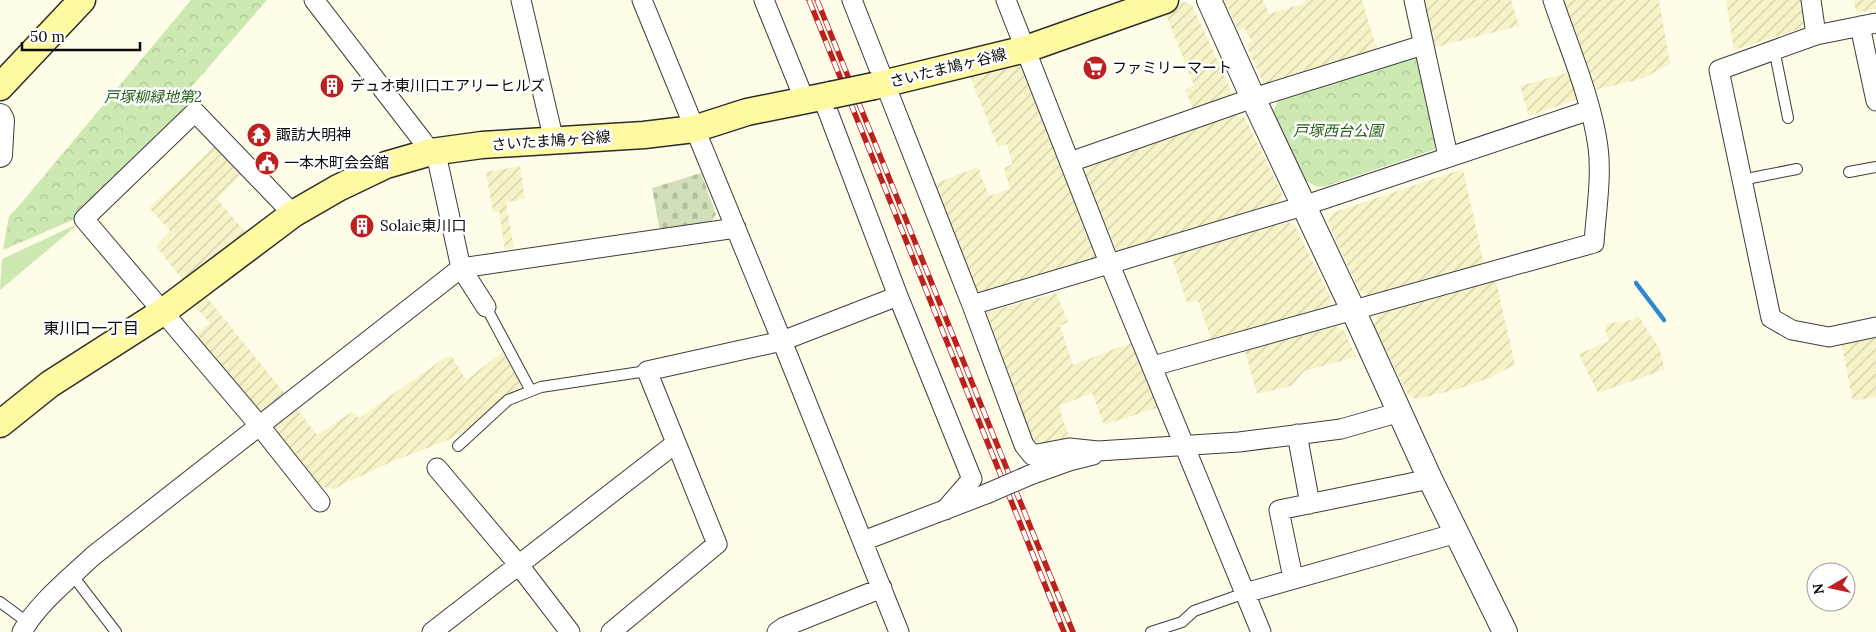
<svg xmlns="http://www.w3.org/2000/svg" width="1876" height="632" font-family="Lora,'Noto Sans JP',serif">
  <style>
    .farmland { fill: url(#farmland-furrows) }
    .grass { fill: #cbe9b1 }
    .cemetery { fill: url(#cemetery-stones) }
    .park { fill: url(#park-crowns) }
    .lines { fill: none; stroke-linecap: round; stroke-linejoin: round }
    .stream { stroke: #3087d0; stroke-width: 4.5 }
    .service-casing { stroke: #3d3d3d; stroke-width: 12 }
    .minor-casing { stroke: #3d3d3d; stroke-width: 21 }
    .tertiary-casing { stroke: #3d3d3d; stroke-width: 26 }
    .secondary-casing { stroke: #2c2c2c; stroke-width: 29 }
    .service { stroke: #fff; stroke-width: 10 }
    .minor { stroke: #fff; stroke-width: 19 }
    .tertiary { stroke: #fff; stroke-width: 24 }
    .secondary { stroke: #fffaa2; stroke-width: 26 }
    .rail-casing { stroke: #bc2120; stroke-width: 5.5 }
    .rail { stroke: #fff; stroke-width: 4; stroke-dasharray: 11; stroke-linecap: butt }
    .minor-bridge-casing { stroke: #3d3d3d; stroke-width: 21; stroke-linecap: butt }
    .secondary-bridge-casing { stroke: #2c2c2c; stroke-width: 29; stroke-linecap: butt }
    .minor-bridge { stroke: #fff; stroke-width: 19 }
    .secondary-bridge { stroke: #fffaa2; stroke-width: 26 }
    .labels { text-anchor: middle; stroke-width: 5; stroke-linejoin: round; paint-order: stroke }
    .street-label { font-size: 15px; fill: #0a0a0a; stroke: #fff }
    .poi-label { font-size: 15px; fill: #0a0a0a; stroke: #fff; text-anchor: start }
    .park-label { font-size: 15px; font-style: italic; fill: #25621a; stroke: #fff }
    .neighbourhood-label { font-size: 16px; fill: #0a0a0a; stroke: #fff }
  </style>
  <defs>
    <pattern id="farmland-furrows" width="10" height="10" patternUnits="userSpaceOnUse" patternTransform="scale(1.25)"><rect width="10" height="10" fill="#f5f3c7"/><path d="M-1 1l2-2M0 10L10 0M9 11l2-2" fill="none" stroke="#d1cfaa"/></pattern>
    <pattern id="cemetery-stones" width="16" height="16" patternUnits="userSpaceOnUse" patternTransform="scale(1.25)"><rect width="16" height="16" fill="#d1dfba"/><path d="M2 7V4a2 2 0 0 1 4 0v3zM10 15v-3a2 2 0 0 1 4 0v3z" fill="#b2be9f"/></pattern>
    <pattern id="park-crowns" width="20" height="18" patternUnits="userSpaceOnUse" patternTransform="scale(1.25)"><rect width="20" height="18" fill="#cbe9b1"/><path d="M2 6a3 3 0 1 1 6 0M12 15a3 3 0 1 1 6 0" fill="none" stroke="#adc697"/></pattern>
  </defs>
  <rect width="100%" height="100%" fill="#fffce7"/>
  <!-- farmland -->
  <path class="farmland" d="M1225 0H1263L1269 14 1305 3V0H1362L1377 50 1273 86 1263 82 1246 45 1252 41 1244 28 1238 31Z
    M1422 0H1511L1519 26 1432 48Z
    M1562 0H1659L1670 64 1642 79 1594 90Z
    M1726 0H1805L1807 21 1799 29 1734 50Z
    M1854 0H1876V9L1856 13Z
    M1184 2 1192 5 1231 90 1229 97 1193 109 1185 90 1194 85 1164 10Z
    M1014 60 1023 67 1097 253 1095 262 983 295 974 288 932 185 978 167 989 196 1010 189 1004 168 1012 164 1007 144 998 147 968 71Z
    M1574 71 1581 93 1575 100 1529 116 1520 86Z
    M1235 115 1245 118 1282 194 1279 205 1125 256 1117 251 1085 175 1087 167Z
    M217 144 242 174 217 199 252 240 189 288 156 246 170 231 149 208Z
    M520 166 525 199 506 202 514 248 505 250 499 211 493 212 486 172Z
    M1463 169 1484 264 1369 296 1360 292 1328 223 1332 213Z
    M1286 220 1295 226 1330 297 1328 308 1212 342 1198 301 1187 303 1171 255Z
    M1495 277 1515 365 1489 378 1458 389 1417 399 1408 395 1374 325 1377 312Z
    M1056 293 1068 322 1060 326 1073 365 1138 340 1163 406 1104 425 1092 393 1059 406 1071 444 1040 450 1031 442 984 321 988 312Z
    M205 295 286 395 266 411 256 409 196 335 210 323 194 305Z
    M1638 316 1659 348 1665 369 1598 393 1579 354 1609 341 1606 333V324L1632 320Z
    M1334 325 1344 331 1356 357 1304 371 1291 386 1257 394 1245 351Z
    M1876 335V397L1853 401 1841 342Z
    M503 352 522 387 508 394 487 416 450 439 384 465 334 489 322 487 275 433 274 423 294 405 317 435 352 412 359 418 443 359 451 355 466 380Z"/>
  <!-- grass -->
  <path class="grass" d="M73 226H76L0 290 2 259Z"/>
  <!-- cemetery -->
  <path class="cemetery" d="M701 173 716 214 710 223 660 231 652 188Z"/>
  <!-- park -->
  <path class="park" d="M191 0H267L186 93 195 103 75 219 3 250 9 216 18 207Z
    M1411 55 1421 62 1438 144 1433 150 1326 186 1318 187 1306 181 1273 112 1279 99Z"/>
  <g class="lines">
    <!-- stream -->
    <path class="stream" d="M1636 283 1664 320"/>
    <defs>
      <path id="service" d="M1774 49 1788 118
        M1849 172 1876 167
        M1741 180 1797 169
        M486 307 531 391
        M458 446 508 400 541 387 647 371
        M73 576 116 632
        M0 602 27 622
        M1151 632 1182 622 1194 611 1245 593"/>
      <path id="minor" d="M314 0 422 140 438 163 461 268 486 307
        M521 0 554 141
        M642 0 782 341 899 632
        M764 0 805 101
        M852 0 972 305 1024 445 1032 455 1069 448 1098 451 1239 442 1341 429 1400 412
        M1006 0 1110 265 1261 632
        M1414 0 1448 156
        M1811 0 1816 35
        M1876 23 1816 35 1719 70 1771 318 1792 330 1829 337 1876 327
        M1860 26 1876 101
        M822 96 898 296 972 479 945 510
        M1070 162 1253 98 1423 45
        M293 214 195 112 84 219 259 425 320 502
        M972 305 1303 206 1590 110
        M1153 366 1594 243C1596 212 1602 177 1598 147 1592 100 1568 45 1553 0
        M1297 434 1310 504
        M437 468 518 564 570 632
        M1030 475 1069 461 1093 455
        M863 541 986 494
        M1293 578 1279 510 1430 479
        M1245 593 1457 533
        M22 632C37 604 70 578 93 556L461 268 736 228
        M432 632 676 443
        M611 632 717 544 647 371 782 341 898 296
        M777 632 784 627 882 588"/>
      <path id="tertiary" d="M1209 0 1253 98 1353 310 1430 479 1505 632
        M0 116 2 120 0 155"/>
      <path id="secondary" d="M874 86 1026 49 1165 0
        M0 87 82 0
        M0 424 50 384 164 311 293 214 338 188 386 165 431 152 482 145 644 135 694 129 747 112 831 95"/>
    </defs>
    <!-- service casing -->
    <use href="#service" class="service-casing"/>
    <!-- minor casing -->
    <use href="#minor" class="minor-casing"/>
    <!-- tertiary casing -->
    <use href="#tertiary" class="tertiary-casing"/>
    <!-- secondary casing -->
    <use href="#secondary" class="secondary-casing"/>
    <!-- service -->
    <use href="#service" class="service"/>
    <!-- minor -->
    <use href="#minor" class="minor"/>
    <!-- tertiary -->
    <use href="#tertiary" class="tertiary"/>
    <!-- secondary -->
    <use href="#secondary" class="secondary"/>
    <defs>
      <path id="rail" d="M809 0 1064 632
        M817 0 1073 632"/>
    </defs>
    <!-- rail casing -->
    <use href="#rail" class="rail-casing"/>
    <!-- rail -->
    <use href="#rail" class="rail"/>
    <defs>
      <path id="minor-bridge" d="M986 494 1030 475"/>
      <path id="secondary-bridge" d="M831 95 874 86"/>
    </defs>
    <!-- minor-bridge casing -->
    <use href="#minor-bridge" class="minor-bridge-casing"/>
    <!-- secondary-bridge casing -->
    <use href="#secondary-bridge" class="secondary-bridge-casing"/>
    <!-- minor-bridge -->
    <use href="#minor-bridge" class="minor-bridge"/>
    <!-- secondary-bridge -->
    <use href="#secondary-bridge" class="secondary-bridge"/>
  </g>
  <!-- icons -->
  <defs>
    <symbol id="supermarket-disc" viewBox="-11 -11 22 22"><circle r="9.5" fill="#bc2120" stroke="#fff"/><path d="M-6-5.5h2.5l.6 2H6L4.5 2H-2.5L-4.4-4H-6ZM-1.5 3.2a1.3 1.3 0 1 0 .1 0ZM3 3.2a1.3 1.3 0 1 0 .1 0Z" fill="#fff"/></symbol>
    <symbol id="building-disc" viewBox="-11 -11 22 22"><circle r="9.5" fill="#bc2120" stroke="#fff"/><path d="M-4-6H4V6H1V3H-1V6H-4ZM-2.5-4.3h1.7v1.8h-1.7ZM.8-4.3h1.7v1.8H.8ZM-2.5-1h1.7V.8h-1.7ZM.8-1h1.7V.8H.8Z" fill="#fff"/></symbol>
    <symbol id="temple-disc" viewBox="-11 -11 22 22"><circle r="9.5" fill="#bc2120" stroke="#fff"/><path d="M0-6L5-2H3V0L6.5 2.5H4V6H1.5V3h-3V6H-4V2.5H-6.5L-3 0V-2H-5Z" fill="#fff"/></symbol>
    <symbol id="civic-disc" viewBox="-11 -11 22 22"><circle r="9.5" fill="#bc2120" stroke="#fff"/><path d="M-.6-6.5H3V-4.5H.6V-3L4-1V1h2V6H-6V1h2V-1L-.6-3ZM-1.2 2.5V6h2.4V2.5Z" fill="#fff"/></symbol>
  </defs>
  <g fill-rule="evenodd">
    <use href="#supermarket-disc" x="1081" y="54" width="28" height="28"/>
    <use href="#building-disc" x="318" y="72" width="28" height="28"/>
    <use href="#temple-disc" x="245" y="121" width="28" height="28"/>
    <use href="#civic-disc" x="253" y="149" width="28" height="28"/>
    <use href="#building-disc" x="348" y="212" width="28" height="28"/>
  </g>
  <g class="labels">
    <!-- street labels -->
    <g class="street-label">
      <text transform="translate(948 68) rotate(-14)" y="5">さいたま鳩ヶ谷線</text>
      <text transform="translate(551 141) rotate(-4)" y="5">さいたま鳩ヶ谷線</text>
    </g>
    <!-- poi labels -->
    <g class="poi-label">
      <text x="1112" y="73">ファミリーマート</text>
      <text x="350" y="91">デュオ東川口エアリーヒルズ</text>
      <text x="276" y="140">諏訪大明神</text>
      <text x="284" y="168">一本木町会会館</text>
      <text x="380" y="231">Solaie東川口</text>
    </g>
    <!-- park labels -->
    <g class="park-label">
      <text x="153" y="102">戸塚柳緑地第2</text>
      <text x="1338" y="136">戸塚西台公園</text>
    </g>
    <!-- neighbourhood labels -->
    <g class="neighbourhood-label">
      <text x="91" y="334">東川口一丁目</text>
    </g>
  </g>
  <!-- north arrow -->
  <g transform="translate(1831 587) rotate(261)"><circle r="24" fill="#ffffff" stroke="#9d9d9d"/>
  <path d="M0-4L9 19L0 12L-9 19Z" fill="#bc2120"/>
  <text y="-8" font-size="14" font-weight="bold" text-anchor="middle" fill="#0a0a0a">N</text>
  </g>
  <!-- scale -->
  <path d="M22 42v8h118v-8" fill="none" stroke="#0a0a0a" stroke-width="2.5"/>
  <text x="30" y="42" font-size="15" fill="#0a0a0a" stroke="#ffffff" stroke-width="4" paint-order="stroke">50 m</text>
</svg>
